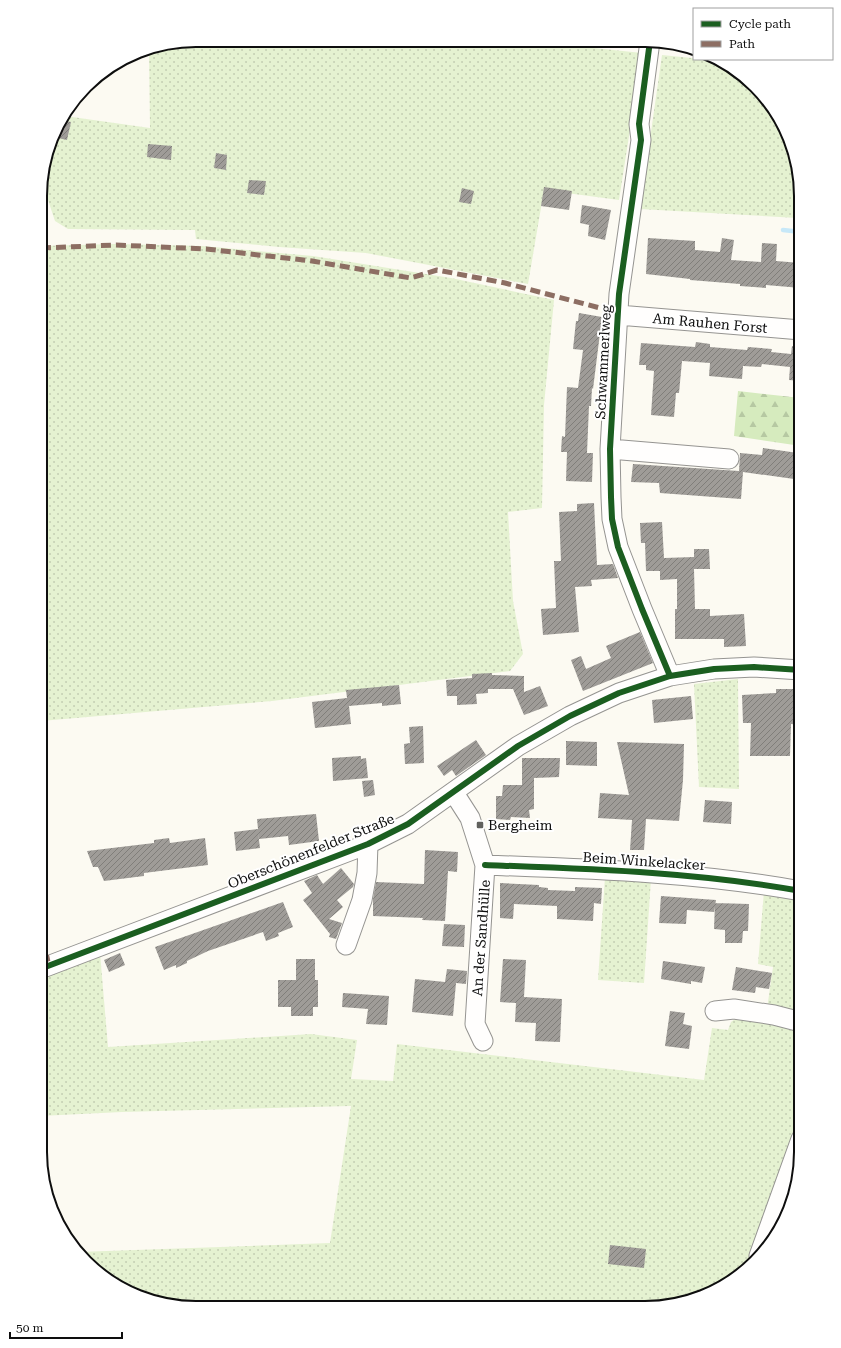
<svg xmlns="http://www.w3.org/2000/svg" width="841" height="1348" font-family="'Roboto Serif',serif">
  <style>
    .grass { fill: url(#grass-dots) }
    .forest { fill: url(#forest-firs) }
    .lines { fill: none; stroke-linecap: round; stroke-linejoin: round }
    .stream { stroke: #c7e8f8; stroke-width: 4.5 }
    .building { fill: url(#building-hatch) }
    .minor-casing { stroke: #959491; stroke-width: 21 }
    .minor { stroke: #fffefd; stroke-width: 19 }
    .quiet { stroke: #8d6e63; stroke-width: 5; stroke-dasharray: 10 5; stroke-linecap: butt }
    .cycleway-casing { stroke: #fff; stroke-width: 8 }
    .cycleway { stroke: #1b5e20; stroke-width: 6 }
    .poi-dot { fill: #61615e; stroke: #fff; stroke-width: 1.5 }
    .labels { text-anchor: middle; stroke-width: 4; stroke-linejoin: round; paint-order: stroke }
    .street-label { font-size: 14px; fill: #0e0e0e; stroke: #fff }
    .poi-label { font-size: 14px; fill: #0e0e0e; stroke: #fff; text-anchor: start }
    .rim { fill: none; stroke: #0e0e0e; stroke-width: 2 }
  </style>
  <defs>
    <pattern id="grass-dots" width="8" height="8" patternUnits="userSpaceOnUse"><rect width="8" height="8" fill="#e5f2d1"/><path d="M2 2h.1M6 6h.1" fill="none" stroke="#c3ceb2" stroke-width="1.8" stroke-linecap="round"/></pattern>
    <pattern id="forest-firs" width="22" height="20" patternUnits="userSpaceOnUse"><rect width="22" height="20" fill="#d6ebbe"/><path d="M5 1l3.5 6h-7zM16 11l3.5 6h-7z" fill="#b6c8a2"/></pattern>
    <pattern id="building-hatch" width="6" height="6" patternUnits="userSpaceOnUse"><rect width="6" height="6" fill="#9f9c98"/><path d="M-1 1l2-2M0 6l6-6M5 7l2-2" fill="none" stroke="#807e7a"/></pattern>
  </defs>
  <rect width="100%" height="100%" fill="#fcfaf2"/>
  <!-- grass -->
  <path class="grass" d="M196 40 565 41V45L642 53 619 200 544 190 528 284 366 253 279 247 196 239 195 230 68 229 55 221 42 182 41 176 56 127 65 116 150 128 149 49Z
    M662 55 721 61 740 72 769 101 789 137 800 190 797 218 640 209Z
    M115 244 202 246 313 256 451 278 554 300 544 405 542 508 508 512 513 601 523 654 510 671 272 701 41 721 42 662 41 633V246Z
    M738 679 739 789 699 787 694 684Z
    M605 877 651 879 644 983 598 980Z
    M764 891 801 897V1017L767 1009 773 967 758 964Z
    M100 953 108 1047 311 1034 357 1040 351 1079 393 1081 397 1044 704 1080 712 1028 728 1030 731 1022 735 1019 781 1026 801 1031V1125L765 1229 751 1265 740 1276 704 1296 645 1308 217 1307 152 1300 136 1296 101 1276 78 1252 330 1243 351 1106 122 1112 40 1116V977Z"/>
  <!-- forest -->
  <path class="forest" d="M738 391 801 398V446L734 436Z"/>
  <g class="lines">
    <!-- stream -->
    <path class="stream" d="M783 230 801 232"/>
  </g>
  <!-- building -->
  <path class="building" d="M61 120 71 122 67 140 53 137 56 127Z
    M148 144 172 146 171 160 147 157Z
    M216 153 227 155 226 170 214 168Z
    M249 180 266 181 264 195 247 193Z
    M544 187 572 191 569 210 541 206Z
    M462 188 474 191 471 204 459 202Z
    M582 205 611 210 605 240 588 236 589 225 580 223Z
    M648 238 695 241V250L720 252 722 238 734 240 731 260 761 262 762 243 777 244 776 261 801 263V288L766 285V288L740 286V284L690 280V279L646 274Z
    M579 313 602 317 593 389 592 388 591 406H589L587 453H593L592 482 566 481 567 452H561L562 436 565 437 567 387 578 388 583 350 573 349 576 321H578Z
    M696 342 710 344V347L747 350 748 347 772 349 771 352 791 354 792 346 801 347V381L789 380 790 367 762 364 761 367 743 366 742 379 709 376 710 363 682 361 679 393H676L674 417 651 415 654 371 646 370V365H639L641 343 695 347Z
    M763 448 798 453 796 465H801V479L794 478V479L743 472 741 499 660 493 659 483 631 482 633 464 739 471 740 453 762 455Z
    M594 503 597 565 613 564 618 578 591 580 592 586 575 587 579 632 543 635 541 609 556 608 554 561H561L559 512 577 511V504Z
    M662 522 664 558 694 557V549H709L710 569H694L695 609H710V616L744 614 746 646 724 647V639H675V609H677V579L660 580V571H646L645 543H641L640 523Z
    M640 632 653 663 583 691 571 660 581 656 586 669 611 658 606 646Z
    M492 673V675L524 676V692L540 686 548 706 524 715 513 689H488V693L476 694 477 704 457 705V696H447L446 680 472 678V674Z
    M399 685 401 704 382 706V703L349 706 351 724 315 728 312 702 347 698 346 690Z
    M776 689H797L796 704H801V725L791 724 790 756H750L751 723H743L742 695 776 693Z
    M691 696 693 719 654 723 652 700Z
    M423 726 424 763 405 764 404 744 410 743 409 727Z
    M476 740 486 755 456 776 452 770 444 776 437 766Z
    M566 741 597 742V766L566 765Z
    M617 742 684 744 683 780 679 821 646 819 644 850H630L632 820 598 818 600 793 629 795Z
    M361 756V759L366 758 368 778 333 781 332 758Z
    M522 758H560L559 777 534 778V809L529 810 530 818 511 817 510 820 496 819V796H502L503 785H522Z
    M373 780 375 795 364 797 362 781Z
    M705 800 732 802 731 824 703 822Z
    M316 814 319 841 289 845 288 836 259 839 258 832 260 848 236 851 234 832 258 829 257 819Z
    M169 838 170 843 205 838 208 865 144 873V876L104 881 98 867H93L87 851 154 843V840Z
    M425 850 458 852 457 872 448 871 445 921 422 920 423 918 373 916V899L376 882 424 884Z
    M341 868 354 884 353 887 337 900 343 907 329 919 342 923 336 939 329 937 330 934 303 900 312 893 304 881 317 875 323 884Z
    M500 883 539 885V887L548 888V890L575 891V887L602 888 601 904 594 903 593 921 557 919V906L514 904 513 919 500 918Z
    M661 896 716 900 714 912 687 910 686 924 659 923Z
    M283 902 293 927 278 933 279 936 266 941 263 932 208 951 187 961V963L176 968V965L164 970 155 947Z
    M715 903 749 904 748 931H743L742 943H725V930L714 929Z
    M444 924 465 925 464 947 442 946Z
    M120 953 125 965 109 972 104 960Z
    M296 959H315V980H318V1007H313V1016H291V1007H278V980H296Z
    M503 959 526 960 524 997 562 999 560 1042 535 1041 536 1023 515 1022 516 1003 500 1002Z
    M663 961 705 967 702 983 691 981V984L661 979Z
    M736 967 772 973 769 989 756 987 755 993 732 990Z
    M447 969 467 971 466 984 456 983 453 1016 412 1012 415 979 445 982Z
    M343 993 389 996 387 1025 366 1024 368 1009 342 1007Z
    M670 1011 685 1013 683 1024 692 1026 689 1049 665 1046Z
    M610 1245 646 1249 644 1268 608 1264Z"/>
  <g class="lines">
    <defs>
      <path id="minor" d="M650 41 639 124 641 140 619 294 610 449 611 497 612 519 618 547 642 609 670 676
        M618 315 801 330
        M610 449 729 459
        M454 793 470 818 485 865 475 1024 483 1041
        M485 865C591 869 696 872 801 891
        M346 945 362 900 367 873 368 844
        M40 969 368 844 408 824 518 746 570 716 619 693 670 676 714 669 754 667 801 670
        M715 1011 734 1009 774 1015 801 1022
        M759 1256 801 1139"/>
    </defs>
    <!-- minor casing -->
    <use href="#minor" class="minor-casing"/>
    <!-- minor -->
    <use href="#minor" class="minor"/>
    <!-- quiet -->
    <path class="quiet" d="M41 248 116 245 206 249 312 261 411 278 437 270 505 283 604 309 618 315
      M40 926 49 966"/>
    <defs>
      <path id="cycleway" d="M650 41 639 124 641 140 619 294 610 449 611 497 612 519 618 547 642 609 670 676
        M485 865C591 869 696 872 801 891
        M40 969 368 844 408 824 518 746 570 716 619 693 670 676 714 669 754 667 801 670"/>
    </defs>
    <!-- cycleway casing -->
    <use href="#cycleway" class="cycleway-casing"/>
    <!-- cycleway -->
    <use href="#cycleway" class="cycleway"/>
  </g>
  <!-- markers -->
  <rect class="poi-dot" x="476" y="821" width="8" height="8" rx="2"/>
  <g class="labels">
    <!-- street labels -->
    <g class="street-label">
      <text transform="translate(710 323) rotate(5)" y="5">Am Rauhen Forst</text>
      <text transform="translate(603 362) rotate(-87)" y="5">Schwammerlweg</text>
      <text transform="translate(311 851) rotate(-22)" y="5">Oberschönenfelder Straße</text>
      <text transform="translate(644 861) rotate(4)" y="5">Beim Winkelacker</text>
      <text transform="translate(481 938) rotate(-86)" y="5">An der Sandhülle</text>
    </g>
    <!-- poi labels -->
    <g class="poi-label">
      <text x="488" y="830">Bergheim</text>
    </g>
  </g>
  <!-- crop -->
  <path d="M0 0H841V1348H0ZM196 47H645A149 149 0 0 1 794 196V1152A149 149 0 0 1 645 1301H196A149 149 0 0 1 47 1152V196A149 149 0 0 1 196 47Z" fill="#fff" fill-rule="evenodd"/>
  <path class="rim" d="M196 47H645A149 149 0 0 1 794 196V1152A149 149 0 0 1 645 1301H196A149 149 0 0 1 47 1152V196A149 149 0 0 1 196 47Z"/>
  <!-- legend -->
  <rect x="693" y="8" width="140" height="52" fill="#ffffff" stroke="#9f9f9f"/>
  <rect x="701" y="21" width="20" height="6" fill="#1b5e20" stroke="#9f9f9f"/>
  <text x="729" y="28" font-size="12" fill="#0e0e0e">Cycle path</text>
  <rect x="701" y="41" width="20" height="6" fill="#8d6e63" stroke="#9f9f9f"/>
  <text x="729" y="48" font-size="12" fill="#0e0e0e">Path</text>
  <!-- scale -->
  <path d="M10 1332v6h112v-6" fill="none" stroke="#0e0e0e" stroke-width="2"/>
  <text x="16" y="1332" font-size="12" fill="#0e0e0e" stroke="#ffffff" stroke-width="3" paint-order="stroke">50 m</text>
</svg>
